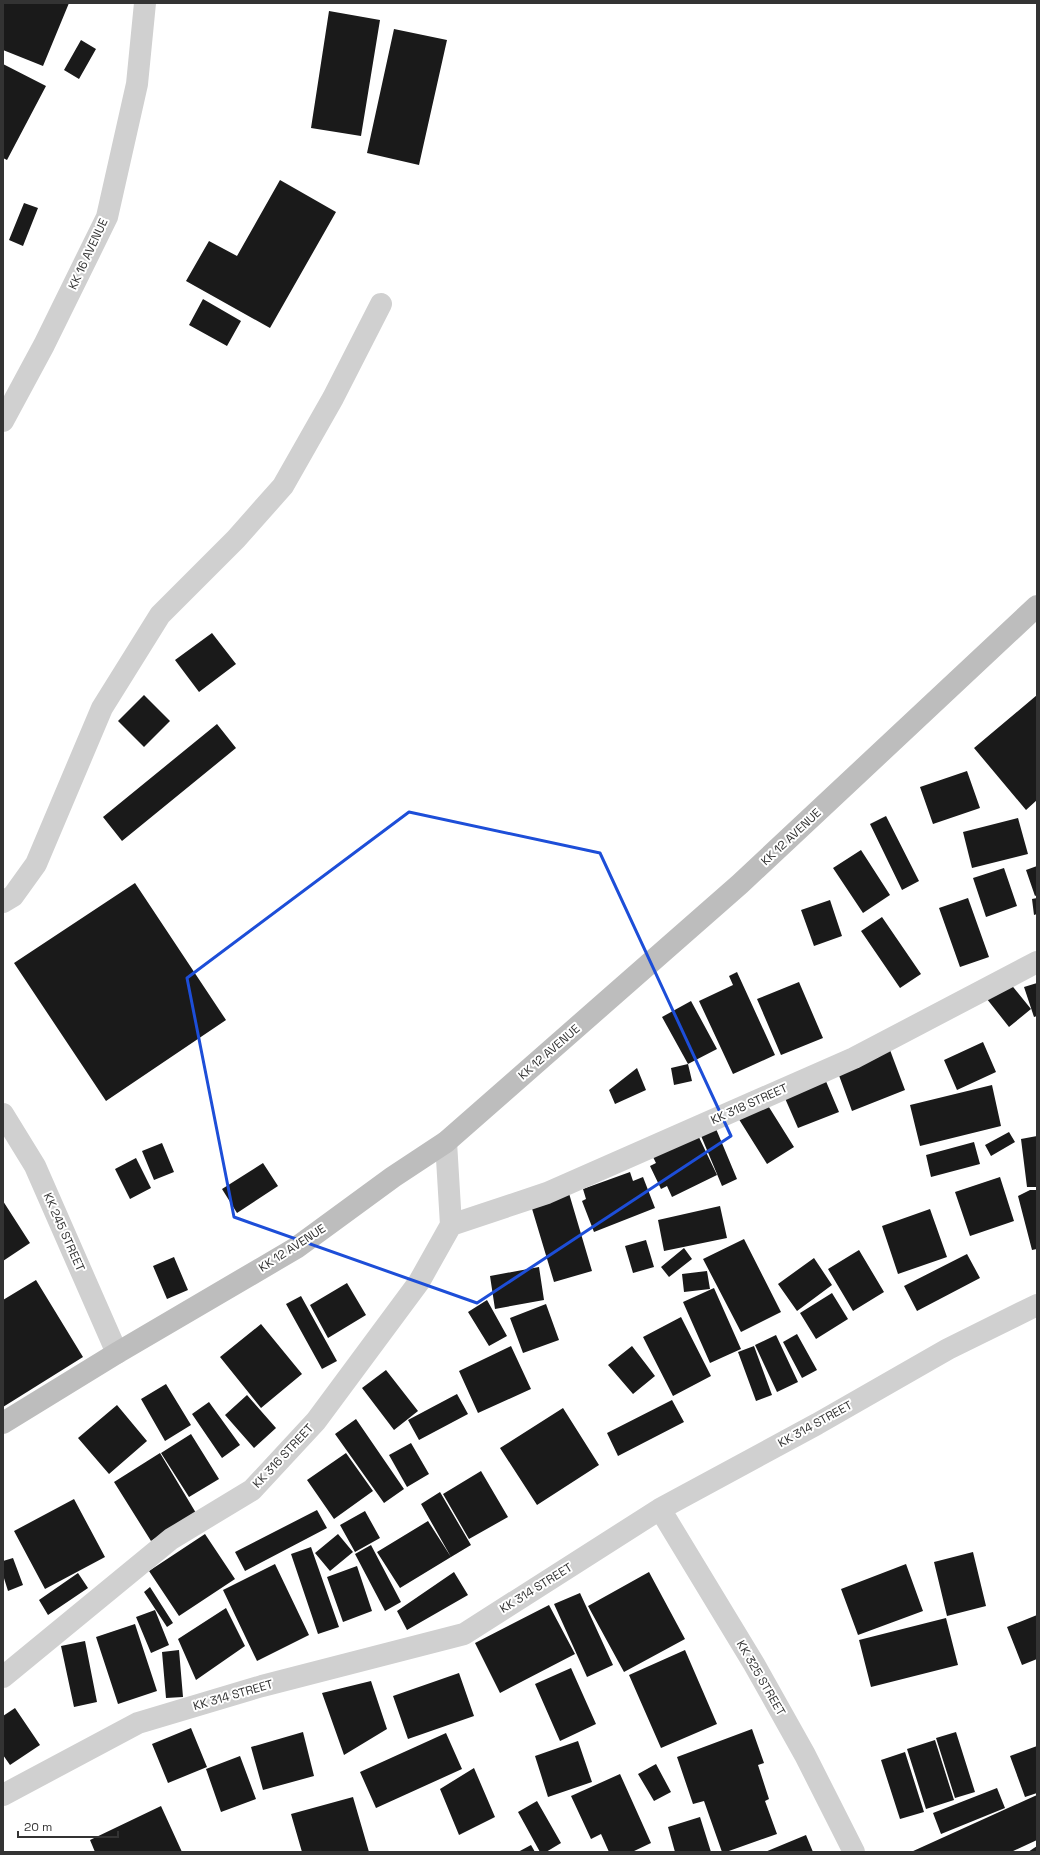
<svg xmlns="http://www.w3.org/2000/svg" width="1040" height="1855" font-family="'Space Grotesk',sans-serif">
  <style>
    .building { fill: #1a1a1a }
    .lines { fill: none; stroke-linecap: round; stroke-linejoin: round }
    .street { stroke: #d0d0d0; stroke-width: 22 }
    .secondary { stroke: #bdbdbd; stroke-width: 22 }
    .marked { fill: none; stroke: #1d4ed8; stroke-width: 3; stroke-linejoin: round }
    .labels { text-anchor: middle; stroke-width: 4; stroke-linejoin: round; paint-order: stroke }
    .street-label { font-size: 12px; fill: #333; stroke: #fff }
  </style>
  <rect width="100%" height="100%" fill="#fff"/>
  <!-- building -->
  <path class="building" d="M3 3H69L43 66 3 50Z
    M329 11 380 20 361 136 311 128Z
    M394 29 447 40 419 165 367 153Z
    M81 40 96 49 79 79 64 70Z
    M3 64 46 86 7 160 3 158Z
    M280 180 336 212 270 328 186 281 209 241 237 256Z
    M24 203 38 208 23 246 9 240Z
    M203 299 241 321 227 346 189 325Z
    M212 633 236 664 199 692 175 660Z
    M144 695 170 721 144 747 118 721Z
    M1037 695V800L1026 810 974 748Z
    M217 724 236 748 122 841 103 817Z
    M967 771 980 808 933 824 920 787Z
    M886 816 919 881 902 890 870 824Z
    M1018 818 1028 854 972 868 963 832Z
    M861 850 890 895 863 913 833 868Z
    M1037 866V895L1035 896 1026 870Z
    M1004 868 1017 906 986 917 973 878Z
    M135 883 226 1020 106 1101 14 963Z
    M968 898 989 957 960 967 939 908Z
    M1037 898V914L1034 915 1032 899Z
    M830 900 842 936 814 946 801 910Z
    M882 917 921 974 900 988 861 931Z
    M737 972 775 1055 733 1074 699 1001 733 985 729 976Z
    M1005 977 1031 1009 1009 1027 983 994Z
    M799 982 823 1038 781 1055 757 999Z
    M1037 983V1016L1034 1017 1024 987Z
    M691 1001 717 1049 688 1064 662 1017Z
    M983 1042 996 1072 957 1090 944 1060Z
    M890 1050 905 1090 852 1111 837 1070Z
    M688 1064 692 1081 674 1085 671 1068Z
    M637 1068 646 1090 615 1104 609 1090Z
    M825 1079 839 1112 798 1128 784 1096Z
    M992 1085 1001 1126 920 1146 910 1105Z
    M762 1096 794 1147 767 1164 735 1113Z
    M714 1124 737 1179 722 1186 699 1131Z
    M696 1131 717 1175 672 1197 667 1186 661 1189 650 1166 656 1163 651 1153Z
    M1009 1132 1015 1142 991 1156 985 1145Z
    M1037 1136V1187H1027L1021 1139Z
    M974 1142 980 1164 931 1177 926 1155Z
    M162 1143 174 1172 154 1180 142 1151Z
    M136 1158 151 1188 130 1199 115 1169Z
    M263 1163 278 1186 237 1213 222 1189Z
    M630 1172 633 1181 643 1177 655 1208 594 1232 582 1201 586 1199 583 1189Z
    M1000 1177 1014 1221 970 1236 955 1192Z
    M568 1190 592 1271 554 1282 530 1202Z
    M1030 1190H1037V1249L1032 1250 1018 1196Z
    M3 1201 30 1243 3 1261Z
    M720 1206 727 1238 664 1251 658 1220Z
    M930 1209 947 1257 898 1274 882 1226Z
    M744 1239 781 1312 741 1332 703 1259Z
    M646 1240 654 1267 633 1273 625 1246Z
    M684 1248 692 1259 669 1277 661 1267Z
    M859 1250 884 1292 853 1311 828 1269Z
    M967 1254 980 1278 917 1311 904 1286Z
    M174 1257 188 1290 167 1299 153 1266Z
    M814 1258 832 1285 797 1311 778 1284Z
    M539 1267 544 1300 495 1309 490 1276Z
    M707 1271 710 1289 684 1292 682 1274Z
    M36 1280 83 1357 3 1407V1300Z
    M347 1283 366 1315 328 1338 310 1305Z
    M714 1288 741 1349 710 1363 683 1302Z
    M832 1293 848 1319 816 1339 800 1313Z
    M301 1296 337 1361 322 1369 286 1304Z
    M487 1300 507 1336 489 1346 468 1312Z
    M546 1304 559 1340 523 1353 510 1318Z
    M681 1317 711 1376 673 1396 643 1337Z
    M261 1324 302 1374 261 1408 220 1357Z
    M797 1334 817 1370 802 1378 783 1342Z
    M776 1335 798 1382 777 1392 755 1345Z
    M511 1346 531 1389 478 1413 459 1371Z
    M632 1346 655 1376 633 1394 608 1365Z
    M754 1346 772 1395 756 1401 738 1352Z
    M386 1370 418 1411 394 1430 362 1388Z
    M166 1384 191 1425 165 1441 141 1399Z
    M457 1394 468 1414 419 1440 408 1420Z
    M247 1395 276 1428 254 1448 225 1415Z
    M672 1400 684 1422 618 1456 607 1433Z
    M209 1402 240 1445 222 1458 192 1414Z
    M117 1405 147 1441 109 1474 78 1438Z
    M563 1408 599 1465 537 1505 500 1448Z
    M356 1419 404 1489 384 1503 335 1434Z
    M191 1434 219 1479 189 1497 161 1453Z
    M411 1443 429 1474 407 1487 389 1455Z
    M160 1453 196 1513 151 1541 114 1482Z
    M346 1453 373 1491 334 1519 307 1480Z
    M481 1471 508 1517 469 1539 443 1494Z
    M440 1492 471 1545 451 1557 421 1504Z
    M74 1499 105 1557 45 1589 14 1531Z
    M317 1510 327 1528 245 1571 235 1552Z
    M365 1511 380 1538 355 1552 340 1525Z
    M428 1521 451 1557 400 1588 377 1552Z
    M205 1534 235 1579 179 1616 149 1571Z
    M338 1534 353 1552 330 1571 315 1553Z
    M371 1545 401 1602 385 1611 355 1554Z
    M311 1547 339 1627 318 1634 291 1554Z
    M973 1552 986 1606 947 1616 934 1562Z
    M13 1558 23 1585 8 1591 3 1575V1561Z
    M275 1564 309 1635 257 1661 223 1590Z
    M906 1564 923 1611 858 1635 841 1589Z
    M357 1566 372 1611 343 1622 327 1577Z
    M454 1572 468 1595 407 1630 397 1611Z
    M649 1572 685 1639 624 1672 588 1606Z
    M78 1573 88 1588 48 1615 39 1600Z
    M150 1587 173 1623 167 1627 144 1592Z
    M580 1593 613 1665 587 1677 554 1604Z
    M549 1605 575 1654 500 1693 475 1643Z
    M226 1608 245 1646 196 1680 178 1639Z
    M155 1610 169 1645 151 1653 136 1617Z
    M1037 1615V1659L1022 1665 1007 1627Z
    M946 1618 958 1665 871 1687 859 1640Z
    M135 1624 157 1691 118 1704 96 1637Z
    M85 1641 97 1702 74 1707 61 1646Z
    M179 1650 183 1697 166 1698 162 1652Z
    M685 1650 717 1724 661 1748 629 1675Z
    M571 1668 596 1724 560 1741 535 1684Z
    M459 1673 474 1716 408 1739 393 1696Z
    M371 1681 387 1729 344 1755 322 1693Z
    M15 1708 40 1745 10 1765 3 1755V1716Z
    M191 1728 207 1767 168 1783 152 1744Z
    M752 1729 764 1763 758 1765 769 1799 765 1801 777 1834 726 1852H722L704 1801 693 1804 677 1757Z
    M303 1732 314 1776 263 1790 251 1747Z
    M956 1732 975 1792 955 1798 936 1738Z
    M446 1733 462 1769 376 1808 360 1772Z
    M935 1740 954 1800 926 1809 907 1749Z
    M578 1741 592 1782 548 1797 535 1756Z
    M1037 1746V1793L1025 1797 1010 1756Z
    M905 1752 924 1812 900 1819 881 1760Z
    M240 1756 256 1799 221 1812 206 1769Z
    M656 1764 671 1792 654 1801 638 1774Z
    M474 1768 495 1817 459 1835 440 1789Z
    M620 1774 651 1843 632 1852H609L601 1834 591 1839 571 1796Z
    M997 1788 1005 1808 941 1834 933 1813Z
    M1037 1795V1840L1011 1852H911Z
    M353 1797 369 1852H302L291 1814Z
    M537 1801 561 1843 546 1852H540L518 1812Z
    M161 1806 182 1852H95L90 1840Z
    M700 1817 711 1852H675L668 1827Z
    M806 1835 813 1852H765Z
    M531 1845 535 1852H518Z
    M1037 1846V1852H1028Z"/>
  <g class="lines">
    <!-- street -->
    <path class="street" d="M3 421 44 345 107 217 137 84 145 3
      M3 902 13 896 36 864 102 708 160 615 236 539 283 486 333 398 381 304
      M3 1114 35 1166 117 1353
      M446 1142 451 1225
      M451 1225 547 1193 854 1058 1037 962
      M660 1509 754 1664 805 1755 854 1852
      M3 1677 171 1539 252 1490 316 1421 419 1282 451 1225
      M3 1795 138 1723 262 1686 464 1634 660 1509 817 1424 948 1349 1037 1305"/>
    <!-- secondary -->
    <path class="secondary" d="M3 1423 117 1353 296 1248 393 1177 446 1142 740 884 1037 606"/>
  </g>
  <!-- marked area -->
  <path class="marked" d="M409 812 600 853 731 1136 477 1303 234 1217 187 978Z"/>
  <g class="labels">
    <!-- street labels -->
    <g class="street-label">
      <text transform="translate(88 254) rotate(-65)" y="4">KK 16 AVENUE</text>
      <text transform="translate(791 837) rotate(-43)" y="4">KK 12 AVENUE</text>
      <text transform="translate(549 1052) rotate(-41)" y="4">KK 12 AVENUE</text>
      <text transform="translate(749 1104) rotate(-24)" y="4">KK 318 STREET</text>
      <text transform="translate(64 1232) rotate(66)" y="4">KK 245 STREET</text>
      <text transform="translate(292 1248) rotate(-33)" y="4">KK 12 AVENUE</text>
      <text transform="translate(815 1424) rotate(-29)" y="4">KK 314 STREET</text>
      <text transform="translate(283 1456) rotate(-47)" y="4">KK 316 STREET</text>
      <text transform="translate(536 1588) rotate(-32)" y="4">KK 314 STREET</text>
      <text transform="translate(761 1678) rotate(60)" y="4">KK 325 STREET</text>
      <text transform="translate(233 1695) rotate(-16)" y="4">KK 314 STREET</text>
    </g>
  </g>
  <!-- border -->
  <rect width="1040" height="1855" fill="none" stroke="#333333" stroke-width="8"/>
  <!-- scale -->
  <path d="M18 1831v6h100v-6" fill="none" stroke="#333333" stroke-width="2"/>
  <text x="24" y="1831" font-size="12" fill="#333333" stroke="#ffffff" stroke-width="3" paint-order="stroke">20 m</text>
</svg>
